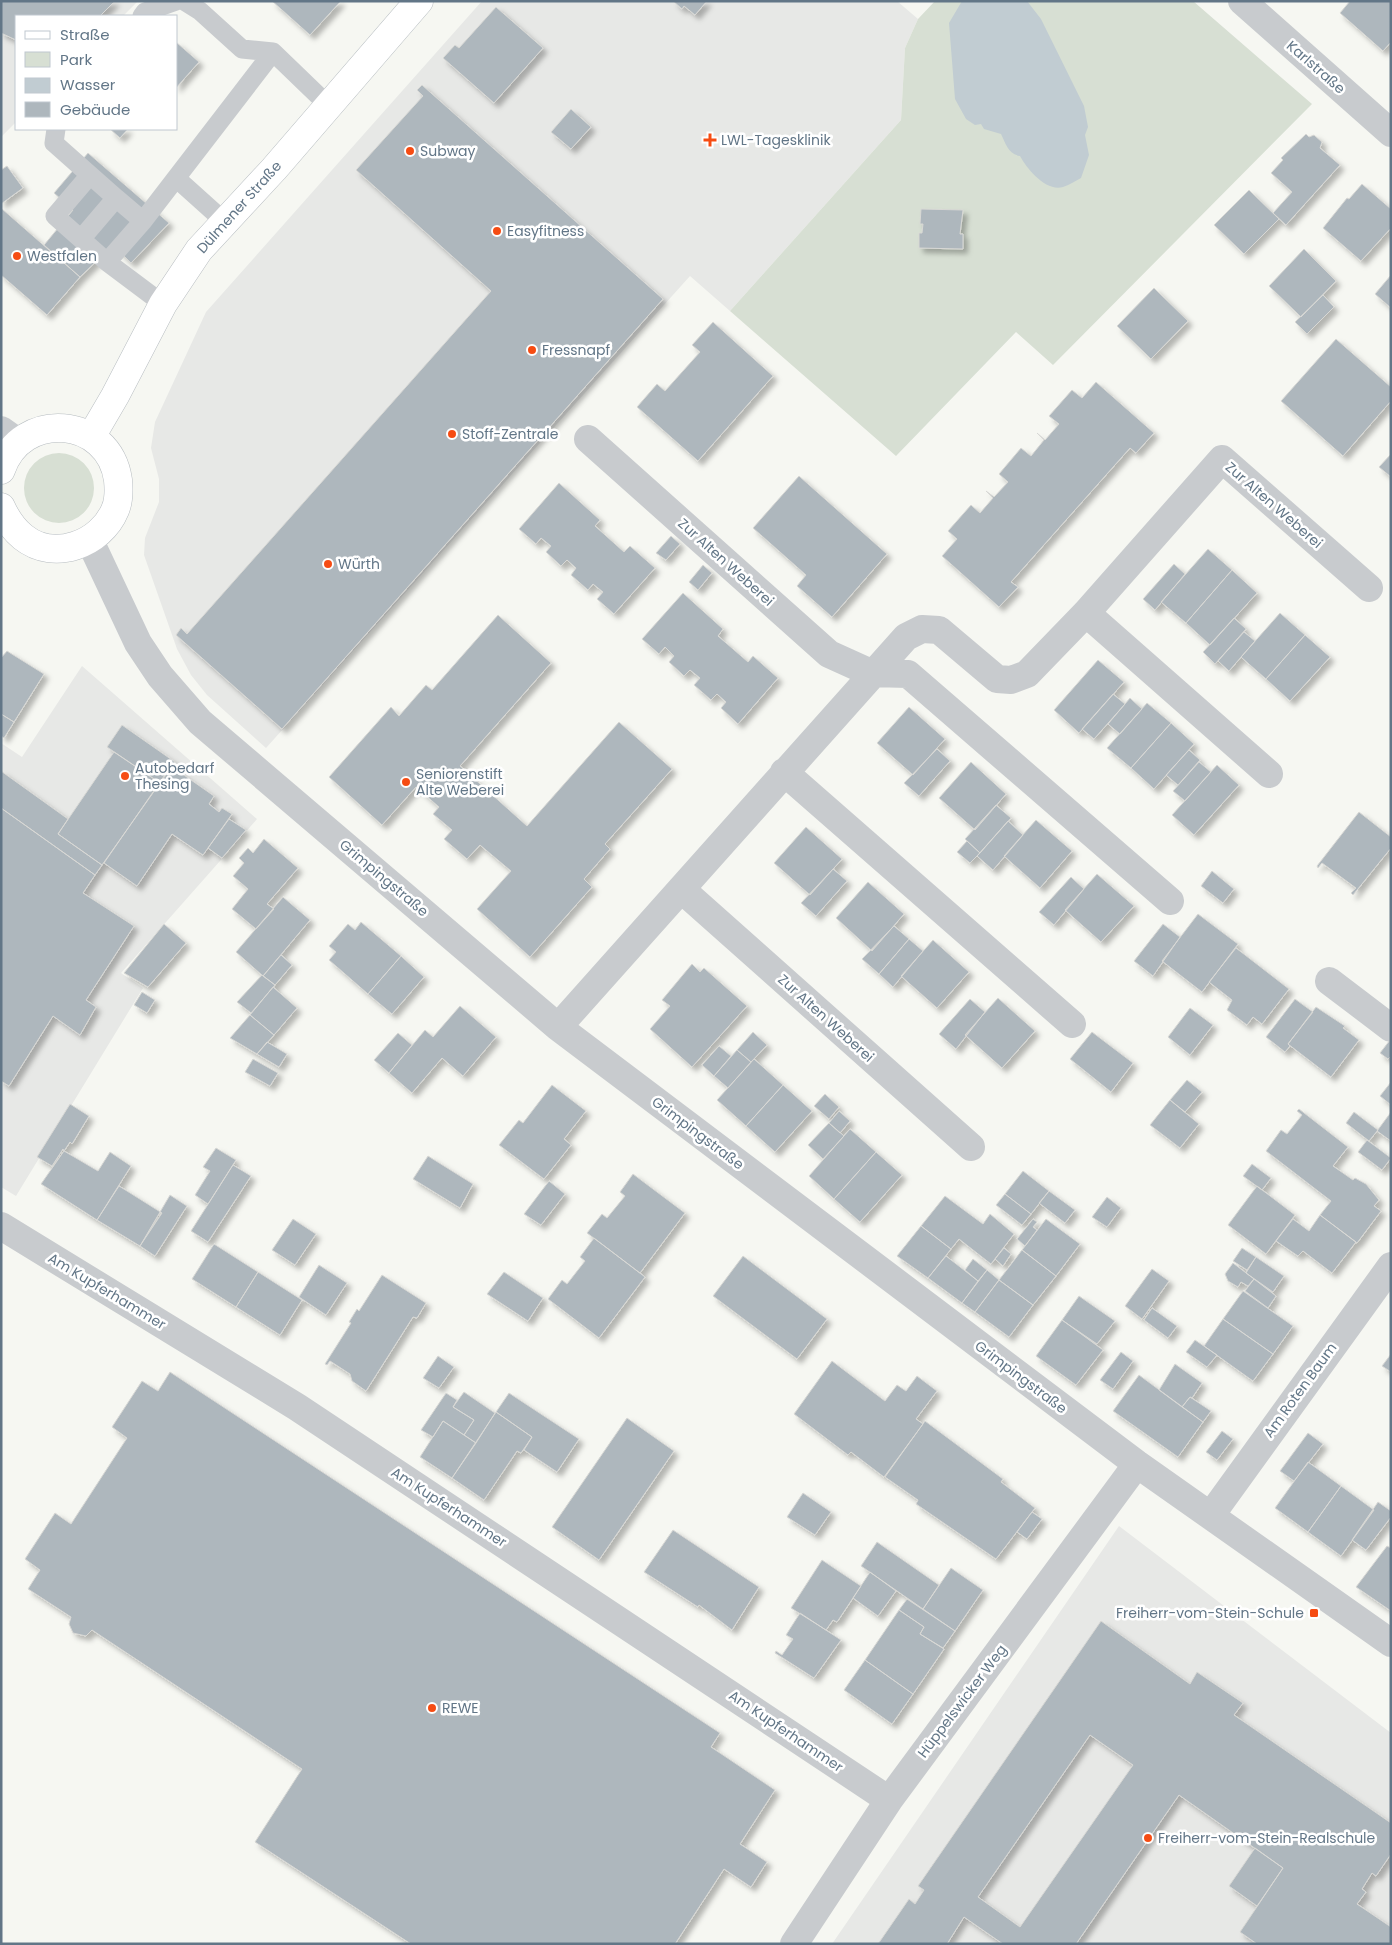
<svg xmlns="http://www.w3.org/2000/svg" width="1392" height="1945" font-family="Poppins,sans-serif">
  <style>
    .built { fill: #e7e8e6 }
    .green { fill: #d7dfd3 }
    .water { fill: #c1ccd2 }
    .building { fill: #aeb7bd; stroke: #d8d8d5; fill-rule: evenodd; filter: url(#shadow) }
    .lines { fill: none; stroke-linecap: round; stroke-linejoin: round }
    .secondary-casing { stroke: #b7bdc1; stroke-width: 29 }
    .lane { stroke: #c8cbce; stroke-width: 19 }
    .street { stroke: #c8cbce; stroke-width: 28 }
    .secondary { stroke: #fff; stroke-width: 28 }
    .poi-dot { fill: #f64c13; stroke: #fff; stroke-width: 2 }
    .labels { text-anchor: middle; stroke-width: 5; stroke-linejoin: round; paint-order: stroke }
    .street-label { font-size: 14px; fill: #627687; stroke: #fff }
    .poi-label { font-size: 14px; fill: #627687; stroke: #fff; text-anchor: start }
  </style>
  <defs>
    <filter id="shadow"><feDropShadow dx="4.5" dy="4.5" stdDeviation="2.5" flood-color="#0004"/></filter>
  </defs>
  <rect width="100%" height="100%" fill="#f6f7f2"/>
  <!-- built -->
  <path class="built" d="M1 1H138L123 16H16V122L1 137Z
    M482 1H897L918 19 905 48 901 120 730 311 690 276 266 748 207 695 191 675 177 649 144 555 145 538 159 502V479L151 448 155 422 206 312Z
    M82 666 257 819 121 973 143 988 16 1196 1 1187V743L22 757Z
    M1119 1526 1391 1733V1944H832Z"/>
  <!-- green -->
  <path class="green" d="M935 1H1193L1312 104 1053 365 1016 332 896 456 730 311 901 120 905 48 918 19Z
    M24 488a35 35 0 1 1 70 0a35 35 0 1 1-70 0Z"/>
  <!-- water -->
  <path class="water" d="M962 1H1027L1041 19 1084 106 1088 127 1085 135 1089 155 1081 178C1075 181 1069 185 1063 187 1046 192 1027 169 1020 156 1008 154 1006 144 1001 134L984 129 981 124 975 125 966 119 955 99 949 23Z"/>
  <!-- building -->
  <path class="building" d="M1 1H115L100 16H16V40L1 33Z
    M272 1H341L310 35Z
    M673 1H707L695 15 684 6 682 9Z
    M1350 1H1391V42L1383 51 1340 13Z
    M496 7 543 48 494 103 443 58 455 45 459 48Z
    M176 42 199 62 176 88Z
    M422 85 663 299 282 729 176 635 181 628 187 634 491 291 356 170 423 96 417 90Z
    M571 109 591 127 571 149 551 132Z
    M110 129H128L120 138Z
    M1306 134 1309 137 1314 135 1322 142 1320 148 1340 165 1286 225 1273 213 1292 192 1271 173 1283 160 1281 158Z
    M88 153 169 223 131 263 113 245 80 277 44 245 73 210 54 193Z
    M7 166 23 188 1 204V170Z
    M1362 184 1391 209V228L1361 261 1323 228 1347 198 1349 199Z
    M1249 190 1279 219 1244 254 1214 225Z
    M1 208 80 277 47 315 1 275Z
    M921 209 963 210 960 234H963V249L919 248V233H922L923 224H920Z
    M1304 249 1336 281 1301 317 1269 286Z
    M1391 275V308L1375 294Z
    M1154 288 1188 321 1151 359 1117 326Z
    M1323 295 1334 307 1307 334 1295 322Z
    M713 322 773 376 698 461 637 407 657 384 665 391 700 352 692 345Z
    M1336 339 1391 387V401L1343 456 1281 401Z
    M1096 382 1154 433 1136 453 1130 448 1011 582 1018 587 999 607 942 556 957 539 948 531 971 505 980 513 993 498 986 491 994 497 1008 482 999 474 1021 448 1031 456 1044 440 1037 433 1045 440 1059 424 1049 416 1072 390 1082 398Z
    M1391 454V477L1379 467Z
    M799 476 887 554 832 617 797 586 806 575 753 528Z
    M559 483 600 520 595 526 624 552 630 546 655 568 614 614 597 599 603 592 593 584 588 590 571 575 576 568 567 560 561 566 546 552 551 546 541 538 536 544 519 529Z
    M671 536 680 544 666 560 656 553Z
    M1208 549 1232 570 1186 623 1161 602Z
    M1174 564 1185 574 1155 610 1143 599Z
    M703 565 712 573 698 590 689 582Z
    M1232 570 1257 593 1210 645 1186 623Z
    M683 593 723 629 718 636 748 662 753 656 778 678 738 724 721 708 726 702 717 694 711 700 694 685 700 678 690 670 684 676 669 662 674 656 665 647 659 654 642 639Z
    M1280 613 1305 635 1266 679 1241 657Z
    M498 615 551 663 460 766 527 826 619 722 672 769 605 844 610 849 584 879 592 887 530 957 477 909 511 871 480 845 467 859 444 839 452 830 433 814 439 807 416 787 382 825 329 777 391 707 399 716 426 685 432 690Z
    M1234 618 1246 629 1215 664 1203 652Z
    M1244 632 1255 641 1229 671 1218 661Z
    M1305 635 1330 657 1290 701 1266 679Z
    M7 651 44 674 14 722 1 714V658Z
    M1098 660 1124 682 1079 733 1054 710Z
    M1113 694 1125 704 1094 739 1082 729Z
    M1130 698 1142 709 1120 734 1108 724Z
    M1147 703 1171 723 1131 768 1107 748Z
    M909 707 945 739 913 775 877 743Z
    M1 714 14 722 4 738 1 736Z
    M1171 723 1194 744 1154 789 1131 768Z
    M122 725 175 762 160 783 107 747Z
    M937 749 950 761 919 796 904 783Z
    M1189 750 1200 760 1178 785 1166 775Z
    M114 752 160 783 102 865 58 834Z
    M971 762 1006 794 975 830 939 798Z
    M1199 762 1211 772 1185 801 1173 791Z
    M1217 765 1239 785 1194 835 1172 815Z
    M171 766 214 796 209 804 219 812 222 808 232 814 203 855 172 834 137 886 104 863Z
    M1 771 68 819 58 834 102 865 95 875 1 808Z
    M996 805 1011 818 980 853 965 839Z
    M1 808 95 875 83 893 134 926 86 1000 96 1007 80 1035 53 1016 9 1086 1 1081Z
    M1359 812 1391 837V848L1353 895 1351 893 1356 888 1322 863 1318 868 1317 866Z
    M229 819 246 830 222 858 208 848Z
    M1036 820 1072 851 1040 888 1004 856Z
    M1008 821 1023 835 993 870 977 856Z
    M806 827 842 859 810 895 774 863Z
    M264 839 298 868 267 904 274 909 256 929 232 909 248 889 233 876 244 863 239 858 248 848 253 853Z
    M967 841 980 853 970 863 957 852Z
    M833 869 847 881 816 916 801 903Z
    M1212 871 1234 889 1223 903 1201 886Z
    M1097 874 1134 906 1101 942 1065 910Z
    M1071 877 1084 889 1054 925 1039 912Z
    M868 882 904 914 872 951 836 918Z
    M283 897 310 920 263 976 236 952Z
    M1198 914 1238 944 1202 992 1162 961Z
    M361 922 401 956 368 994 329 960 336 952 329 946 348 924 355 930Z
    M164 924 186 943 148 987 124 973Z
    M1163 924 1180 937 1153 976 1134 961Z
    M894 926 909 939 879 974 862 959Z
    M909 939 923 951 893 987 879 974Z
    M933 940 969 972 937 1008 901 976Z
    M1236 948 1289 989 1262 1024 1253 1017 1247 1025 1227 1010 1232 1000 1209 982Z
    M281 955 292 965 275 985 263 976Z
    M401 956 424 977 392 1014 368 994Z
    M692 964 700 972 704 968 747 1006 692 1067 650 1029 670 1006 662 1000Z
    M262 975 275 985 251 1013 237 1002Z
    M273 987 297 1008 274 1035 250 1015Z
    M142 992 155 1000 147 1013 134 1005Z
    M998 998 1035 1031 1002 1068 965 1035Z
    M970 999 985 1012 956 1049 939 1034Z
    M1295 999 1313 1012 1288 1044 1290 1046 1285 1052 1266 1037Z
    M460 1006 496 1037 463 1076 442 1058 412 1093 389 1073 425 1030 433 1037Z
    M1316 1007 1345 1026 1343 1028 1359 1040 1331 1077 1288 1044Z
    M1190 1008 1213 1025 1190 1055 1168 1037Z
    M250 1015 274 1035 257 1054 230 1038Z
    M753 1032 767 1045 751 1062 737 1050Z
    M1092 1032 1133 1063 1111 1092 1070 1059Z
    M398 1033 412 1045 389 1073 374 1060Z
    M1390 1040 1391 1056 1388 1059 1380 1053Z
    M267 1042 287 1054 279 1067 257 1054Z
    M719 1046 731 1056 714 1076 702 1065Z
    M737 1050 751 1062 728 1088 714 1076Z
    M253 1059 278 1073 270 1086 245 1072Z
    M754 1059 783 1085 746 1126 717 1100Z
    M1187 1080 1202 1092 1185 1112 1170 1100Z
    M1391 1082V1105L1380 1096Z
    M552 1085 586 1111 564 1139 571 1145 544 1179 499 1145 519 1120 523 1123Z
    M783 1085 812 1111 775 1152 746 1126Z
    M825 1094 839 1107 829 1119 814 1106Z
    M1170 1100 1199 1124 1180 1148 1150 1125Z
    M70 1104 89 1116 72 1144 70 1142 64 1151 63 1149 52 1166 37 1157Z
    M1299 1109 1348 1147 1333 1166 1353 1180 1355 1178 1366 1184 1379 1200 1374 1206 1381 1211 1357 1243 1320 1215 1331 1201 1266 1151 1281 1130 1287 1134 1302 1115 1297 1111Z
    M839 1111 850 1121 840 1133 829 1123Z
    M1354 1112 1378 1130 1369 1141 1346 1123Z
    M1391 1112V1141L1377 1131Z
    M829 1123 844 1136 823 1159 808 1145Z
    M850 1129 876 1152 834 1199 809 1176Z
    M1367 1140 1391 1158 1382 1170 1358 1152Z
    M216 1148 236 1160 208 1204 195 1195 210 1171 203 1167Z
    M64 1151 98 1171 110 1152 131 1166 97 1220 41 1184Z
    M876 1152 902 1175 860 1222 834 1199Z
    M428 1156 473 1184 460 1208 413 1179Z
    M1252 1164 1271 1178 1262 1190 1243 1176Z
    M233 1165 251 1176 208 1242 191 1231Z
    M1023 1171 1049 1191 1031 1214 1005 1194Z
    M633 1174 685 1213 640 1273 587 1233 602 1214 607 1218 625 1196 620 1192Z
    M549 1181 565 1194 541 1225 524 1214Z
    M119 1186 162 1213 140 1246 97 1220Z
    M1257 1186 1295 1215 1266 1254 1228 1225Z
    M1049 1191 1075 1210 1065 1223 1039 1203Z
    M1005 1194 1031 1214 1022 1225 996 1205Z
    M170 1195 187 1206 155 1256 140 1246Z
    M945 1196 983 1224 990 1214 1014 1234 991 1264 959 1239 951 1249 921 1226Z
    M1107 1197 1121 1208 1107 1227 1092 1217Z
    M1320 1215 1356 1242 1332 1273 1303 1251 1298 1256 1276 1241 1293 1219 1309 1231Z
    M293 1219 316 1234 295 1265 272 1250Z
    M1033 1219 1037 1222 1033 1227 1037 1230 1025 1246 1017 1239Z
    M1046 1219 1080 1244 1056 1276 1022 1250Z
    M921 1226 951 1249 928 1278 897 1256Z
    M594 1238 645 1277 599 1338 548 1299 562 1280 567 1284 585 1261 580 1257Z
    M214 1244 258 1272 236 1307 192 1279Z
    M1004 1248 1011 1254 1003 1266 995 1259Z
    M1242 1248 1256 1257 1247 1270 1233 1261Z
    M1022 1250 1056 1276 1033 1305 999 1280Z
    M743 1256 827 1319 797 1359 713 1296Z
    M946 1256 978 1281 962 1303 928 1278Z
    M1256 1257 1284 1276 1273 1292 1246 1273Z
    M973 1259 987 1270 978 1281 965 1270Z
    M1233 1263 1254 1279 1248 1286 1241 1282 1238 1287 1228 1281 1225 1274Z
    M319 1265 347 1283 326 1315 299 1297Z
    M1152 1269 1169 1281 1142 1319 1125 1306Z
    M987 1270 999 1280 975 1312 962 1303Z
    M258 1272 302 1300 280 1335 236 1307Z
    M504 1272 543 1298 528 1321 487 1294Z
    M382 1275 426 1303 417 1318 413 1317 366 1391 352 1381 350 1374 330 1361 327 1365 325 1364 351 1323 349 1322 357 1309 359 1311Z
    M1254 1279 1276 1296 1268 1308 1245 1291Z
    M999 1280 1033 1305 1009 1337 975 1312Z
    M1243 1291 1293 1326 1273 1354 1223 1319Z
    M1079 1296 1115 1321 1097 1344 1062 1320Z
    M1152 1308 1177 1326 1168 1338 1144 1320Z
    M1223 1319 1273 1354 1253 1381 1204 1346Z
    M1062 1320 1103 1350 1076 1385 1036 1356Z
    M1195 1340 1217 1355 1207 1367 1186 1352Z
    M1121 1352 1133 1361 1113 1389 1100 1380Z
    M1391 1354V1372L1382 1366Z
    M438 1356 454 1367 439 1388 423 1378Z
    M832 1361 885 1401 897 1385 906 1391 917 1376 937 1391 916 1419 923 1424 884 1477 851 1452 848 1455 794 1414Z
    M1175 1364 1202 1383 1192 1398 1190 1397 1182 1407 1159 1390Z
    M170 1372 720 1733 711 1747 775 1790 740 1844 767 1862 751 1887 724 1869 675 1944H411L255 1842 302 1769 92 1630 86 1636 73 1633 69 1624 71 1617 28 1589 40 1570 25 1559 55 1513 71 1524 127 1438 112 1427 142 1381 158 1391Z
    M1139 1375 1203 1422 1178 1457 1113 1411Z
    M464 1392 495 1413 476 1443 464 1435 474 1420 453 1407Z
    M446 1393 457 1400 453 1407 474 1420 464 1435 443 1421 433 1437 421 1430Z
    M509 1393 579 1439 557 1472 524 1450 532 1437 496 1412Z
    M1190 1397 1211 1411 1203 1422 1182 1407Z
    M496 1412 532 1437 521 1453 517 1451 484 1500 452 1478Z
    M627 1418 674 1451 599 1560 552 1527Z
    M443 1421 476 1443 452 1478 420 1457Z
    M925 1421 1003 1479 1001 1482 1035 1508 996 1559 916 1504 918 1500 885 1477Z
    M1222 1431 1233 1439 1217 1460 1206 1452Z
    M1308 1433 1323 1444 1294 1481 1280 1471Z
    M1308 1462 1341 1486 1308 1532 1275 1508Z
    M1341 1486 1374 1510 1341 1556 1308 1532Z
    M803 1493 831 1512 815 1535 787 1517Z
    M1378 1502 1391 1511V1517L1366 1550 1352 1540Z
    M1032 1512 1042 1519 1027 1539 1017 1532Z
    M673 1530 759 1587 732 1630 699 1605 698 1607 644 1572Z
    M877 1542 939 1585 923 1609 861 1566Z
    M1387 1546 1391 1548V1611L1356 1587Z
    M822 1560 861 1586 837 1622 833 1620 826 1630 791 1608Z
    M951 1568 983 1590 955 1631 923 1609Z
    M870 1572 896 1591 878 1616 853 1598Z
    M907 1599 955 1631 943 1648 920 1634 924 1627 899 1610Z
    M899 1610 924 1627 920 1634 944 1649 913 1694 865 1660Z
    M800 1613 841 1640 814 1678 775 1653 776 1651 782 1655 793 1639 786 1635Z
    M1101 1621 1190 1684 1197 1672 1243 1703 1234 1715 1391 1823V1854L1376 1876 1372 1873 1362 1889 1366 1892 1357 1904 1391 1927V1944H1257L1240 1932 1283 1868 1179 1795 1076 1944H1003L964 1917 947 1944H878L909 1899 915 1904 924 1890 918 1886ZM1090 1735 1133 1765 1020 1927 978 1897Z
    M865 1660 913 1694 892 1724 844 1690Z
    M1255 1848 1283 1868 1257 1906 1229 1886Z"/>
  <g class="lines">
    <defs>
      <path id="secondary" d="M91 437 115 396 163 304 199 250 274 169 419 1
        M1 470C21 409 109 416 118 480 119 490 119 501 115 510 101 544 54 562 23 537 13 529 6 518 1 507"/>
    </defs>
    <!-- secondary casing -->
    <use href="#secondary" class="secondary-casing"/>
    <!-- lane -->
    <path class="lane" d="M184 1 200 11 242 49 273 52 329 106
      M142 16 145 12 176 1
      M56 129 54 143 90 175
      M176 178 225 222
      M116 198 143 221 273 52
      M81 239 55 216 90 175 116 198 81 239 107 262 143 221
      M107 262 163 304"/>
    <!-- street -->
    <path class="street" d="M1242 1 1391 133
      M1 430 18 442
      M588 439 829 654 871 673 908 674 1170 901
      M90 541 138 643 160 676 200 722 558 1027 1137 1464 1391 1643
      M1086 613 1269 774
      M784 772 1072 1024
      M681 889 971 1147
      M1329 981 1391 1028
      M558 1027 906 637 922 629 939 630 997 679 1011 680 1027 674 1086 613 1222 459 1369 588
      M1 1226 297 1407 889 1800
      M1211 1515 1391 1266
      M794 1944 889 1800 1137 1464"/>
    <!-- secondary -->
    <use href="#secondary" class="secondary"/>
  </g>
  <!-- markers -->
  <g class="poi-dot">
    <path d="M707.5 132.5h5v5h5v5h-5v5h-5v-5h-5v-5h5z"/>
    <circle cx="410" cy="151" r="5"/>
    <circle cx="497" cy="231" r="5"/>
    <circle cx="17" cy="256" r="5"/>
    <circle cx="532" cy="350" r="5"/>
    <circle cx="452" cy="434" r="5"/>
    <circle cx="328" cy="564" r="5"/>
    <circle cx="125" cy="776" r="5"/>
    <circle cx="406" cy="782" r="5"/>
    <rect x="1309" y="1608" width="10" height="10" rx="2.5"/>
    <circle cx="432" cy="1708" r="5"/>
    <circle cx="1148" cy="1838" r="5"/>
  </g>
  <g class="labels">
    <!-- street labels -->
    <g class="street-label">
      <text transform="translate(1316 67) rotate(41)" y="5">Karlstraße</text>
      <text transform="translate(239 207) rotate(-48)" y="5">Dülmener Straße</text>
      <text transform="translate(1274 505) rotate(41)" y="5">Zur Alten Weberei</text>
      <text transform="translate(726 562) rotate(42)" y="5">Zur Alten Weberei</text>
      <text transform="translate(384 878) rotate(40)" y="5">Grimpingstraße</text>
      <text transform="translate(826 1018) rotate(42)" y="5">Zur Alten Weberei</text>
      <text transform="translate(698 1133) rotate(37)" y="5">Grimpingstraße</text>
      <text transform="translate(107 1291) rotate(31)" y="5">Am Kupferhammer</text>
      <text transform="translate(1021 1377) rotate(37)" y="5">Grimpingstraße</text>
      <text transform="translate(1300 1390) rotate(-54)" y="5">Am Roten Baum</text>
      <text transform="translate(449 1507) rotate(33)" y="5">Am Kupferhammer</text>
      <text transform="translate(962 1701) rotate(-53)" y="5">Hüppelswicker Weg</text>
      <text transform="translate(786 1731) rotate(34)" y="5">Am Kupferhammer</text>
    </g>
    <!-- poi labels -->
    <g class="poi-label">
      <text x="721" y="145">LWL-Tagesklinik</text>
      <text x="420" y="156">Subway</text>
      <text x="507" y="236">Easyfitness</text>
      <text x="27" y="261">Westfalen</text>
      <text x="542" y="355">Fressnapf</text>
      <text x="462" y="439">Stoff-Zentrale</text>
      <text x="338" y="569">Würth</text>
      <text x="135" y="773">Autobedarf<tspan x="135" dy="16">Thesing</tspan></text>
      <text x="416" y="779">Seniorenstift<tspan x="416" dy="16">Alte Weberei</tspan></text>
      <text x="1304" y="1618" text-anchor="end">Freiherr-vom-Stein-Schule</text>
      <text x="442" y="1713">REWE</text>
      <text x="1158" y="1843">Freiherr-vom-Stein-Realschule</text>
    </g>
  </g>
  <!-- border -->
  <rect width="1392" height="1945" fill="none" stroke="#627687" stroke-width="5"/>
  <!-- legend -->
  <rect x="15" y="15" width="162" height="115" fill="#ffffff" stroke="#c0c8cf"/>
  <rect x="25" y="31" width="25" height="8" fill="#ffffff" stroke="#c0c8cf"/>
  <text x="60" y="40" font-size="15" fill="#627687">Straße</text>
  <rect x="25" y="52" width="25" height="15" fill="#d7dfd3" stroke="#c0c8cf"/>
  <text x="60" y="65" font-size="15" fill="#627687">Park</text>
  <rect x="25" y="78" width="25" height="15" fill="#c1ccd2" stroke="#c0c8cf"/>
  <text x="60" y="90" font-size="15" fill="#627687">Wasser</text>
  <rect x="25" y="102" width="25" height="15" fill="#aeb7bd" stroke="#c0c8cf"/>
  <text x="60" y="115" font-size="15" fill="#627687">Gebäude</text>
</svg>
